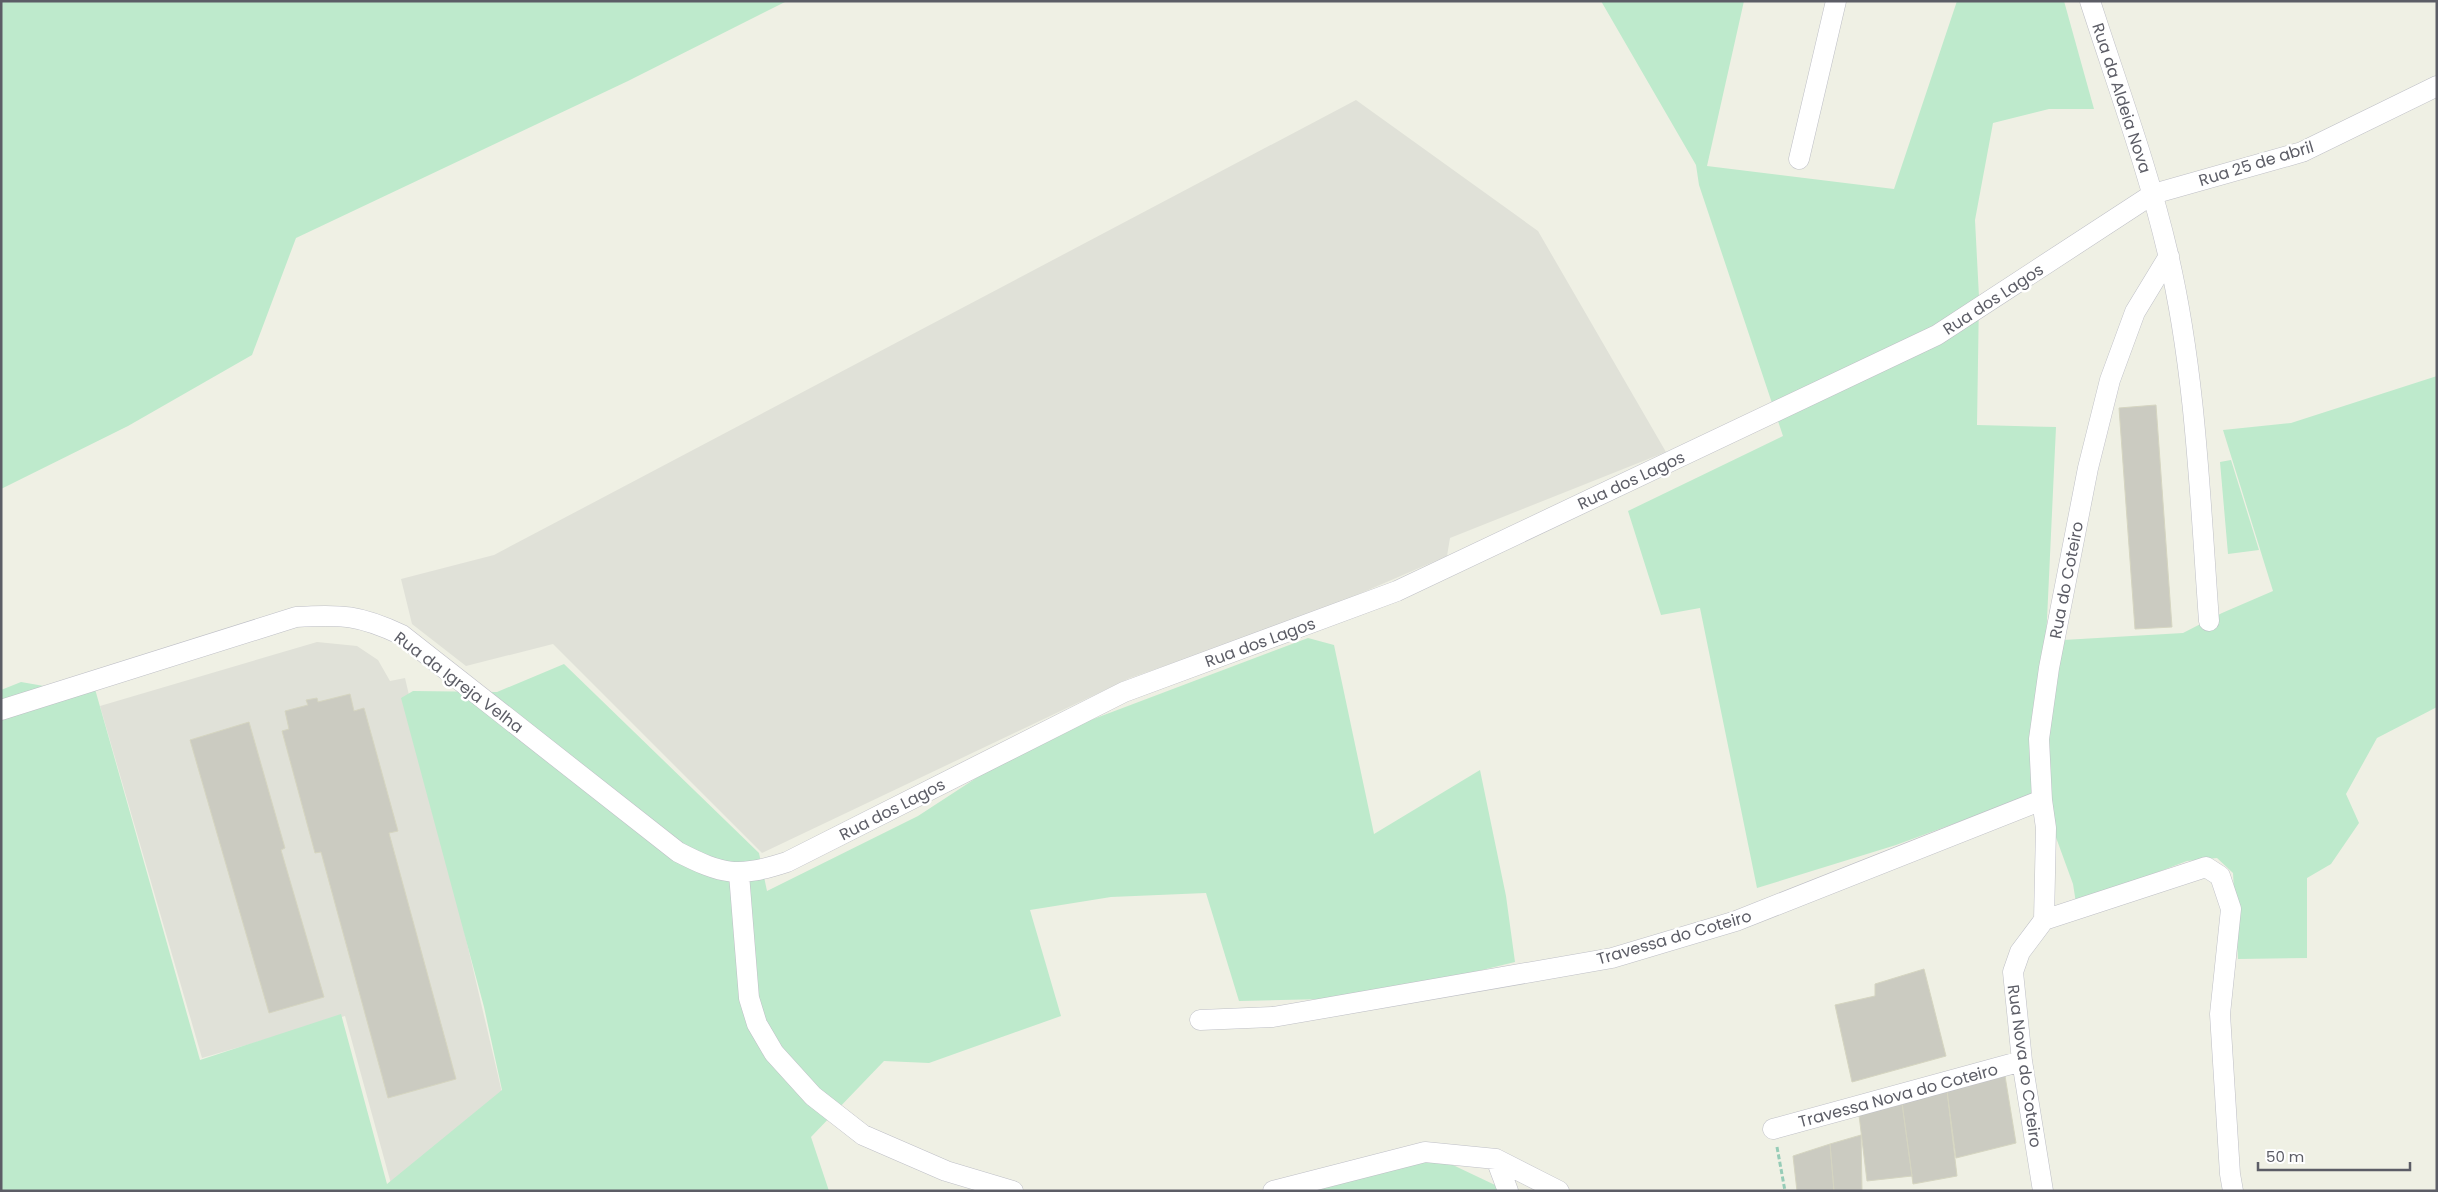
<svg xmlns="http://www.w3.org/2000/svg" width="2438" height="1192" font-family="Poppins,sans-serif">
  <style>
    .industrial { fill: #e0e1d8 }
    .green { fill: #beeacc }
    .building { fill: #cbcbc1; stroke: #d5d5c1 }
    .lines { fill: none; stroke-linecap: round; stroke-linejoin: round }
    .minor-casing { stroke: #bebfc6; stroke-width: 21 }
    .path { stroke: #96ccb7; stroke-width: 3; stroke-dasharray: 5 2.5; stroke-linecap: butt }
    .minor { stroke: #fff; stroke-width: 20 }
    .labels { text-anchor: middle; stroke-width: 5; stroke-linejoin: round; paint-order: stroke }
    .street-label { font-size: 16px; fill: #5c5d66; stroke: #fff }
  </style>
  <rect width="100%" height="100%" fill="#eff0e4"/>
  <!-- industrial -->
  <path class="industrial" d="M1356 100 1538 231 1666 452 1450 538 1447 556 1308 616 1130 678 762 853 553 644 466 666 412 624 401 579 494 555Z
    M317 642 357 646 378 660 390 681 405 678 525 1191H393L345 1016 202 1058 100 706Z"/>
  <!-- green -->
  <path class="green" d="M1 1H787L628 81 296 238 252 355 128 426 1 489Z
    M1601 1H1744L1707 166 1894 189 1957 1H2064L2094 109H2049L1993 123 1975 220 1979 297 1977 425 2056 427 2046 641 2183 633 2222 613 2273 591 2223 430 2291 423 2437 376V707L2377 738 2346 794 2359 823 2331 864 2307 878V958L2238 959 2233 873 2217 858 2187 861 2076 903 2073 884 2050 821 2013 802 1896 845 1757 888 1700 608 1661 615 1628 511 1783 436 1699 185 1696 165Z
    M2231 460 2259 550 2228 554 2220 462Z
    M1308 638 1334 645 1374 834 1480 770 1506 896 1515 962 1367 998 1239 1001 1206 893 1111 897 1030 910 1061 1016 929 1063 884 1061 811 1137 829 1191H1V690L21 682 84 693 95 689 200 1060 341 1014 387 1184 502 1090 484 1007 401 698 413 691 497 692 564 664 759 853 767 891 918 816 1030 743Z
    M1436 1157 1495 1185 1498 1191H1301Z"/>
  <!-- building -->
  <path class="building" d="M2156 405 2172 627 2135 629 2119 408Z
    M350 694 354 711 364 708 398 831 389 833 456 1079 388 1098 321 852 315 853 282 731 289 729 285 711 308 705 306 700 317 698 318 702Z
    M249 722 285 848 281 850 324 997 269 1013 190 740Z
    M1924 969 1946 1056 1852 1082 1835 1005 1875 996V984Z
    M2005 1076 2016 1143 1956 1158 1947 1091Z
    M1947 1091 1957 1176 1913 1184 1902 1103Z
    M1902 1103 1912 1176 1867 1181 1859 1115Z
    M1861 1135 1862 1191H1834L1830 1144Z
    M1830 1144 1834 1191H1797L1793 1156Z"/>
  <g class="lines">
    <defs>
      <path id="minor" d="M2090 1C2117 85 2148 168 2168 254 2196 374 2200 499 2209 621
        M1799 159 1836 1
        M1 710 296 617C341 614 360 615 402 635L678 852C723 875 738 878 787 862L1124 692 1397 591 1937 335 2153 194 2302 152 2437 86
        M739 874 749 998 757 1024 774 1053 813 1096 863 1135 946 1171 1013 1191
        M2044 920 2046 828 2042 800 2039 739 2049 668 2088 468 2110 380 2135 312 2169 256
        M2044 920 2206 867 2220 876 2231 909 2220 1014 2230 1174 2233 1191
        M1200 1020 1273 1017 1612 958 1736 921 2042 800
        M1773 1129 2022 1061
        M1496 1159 1508 1191
        M1273 1191 1425 1152 1496 1159 1559 1191
        M2043 1191 2022 1061 2013 972 2020 952 2044 920"/>
    </defs>
    <!-- minor casing -->
    <use href="#minor" class="minor-casing"/>
    <!-- path -->
    <path class="path" d="M1777 1147 1785 1191"/>
    <!-- minor -->
    <use href="#minor" class="minor"/>
  </g>
  <g class="labels">
    <!-- street labels -->
    <g class="street-label">
      <text transform="translate(2122 98) rotate(72)" y="6">Rua da Aldeia Nova</text>
      <text transform="translate(2256 163) rotate(-17)" y="6">Rua 25 de abril</text>
      <text transform="translate(1993 299) rotate(-33)" y="6">Rua dos Lagos</text>
      <text transform="translate(1631 480) rotate(-25)" y="6">Rua dos Lagos</text>
      <text transform="translate(2066 580) rotate(-79)" y="6">Rua do Coteiro</text>
      <text transform="translate(1260 642) rotate(-20)" y="6">Rua dos Lagos</text>
      <text transform="translate(459 682) rotate(37)" y="6">Rua da Igreja Velha</text>
      <text transform="translate(892 809) rotate(-27)" y="6">Rua dos Lagos</text>
      <text transform="translate(1674 937) rotate(-16)" y="6">Travessa do Coteiro</text>
      <text transform="translate(2025 1066) rotate(82)" y="6">Rua Nova do Coteiro</text>
      <text transform="translate(1898 1095) rotate(-15)" y="6">Travessa Nova do Coteiro</text>
    </g>
  </g>
  <!-- border -->
  <rect width="2438" height="1192" fill="none" stroke="#5c5d66" stroke-width="5"/>
  <!-- scale -->
  <path d="M2258 1162v8h152v-8" fill="none" stroke="#5c5d66" stroke-width="2.5"/>
  <text x="2266" y="1162" font-size="15" fill="#5c5d66" stroke="#ffffff" stroke-width="4" paint-order="stroke">50 m</text>
</svg>
